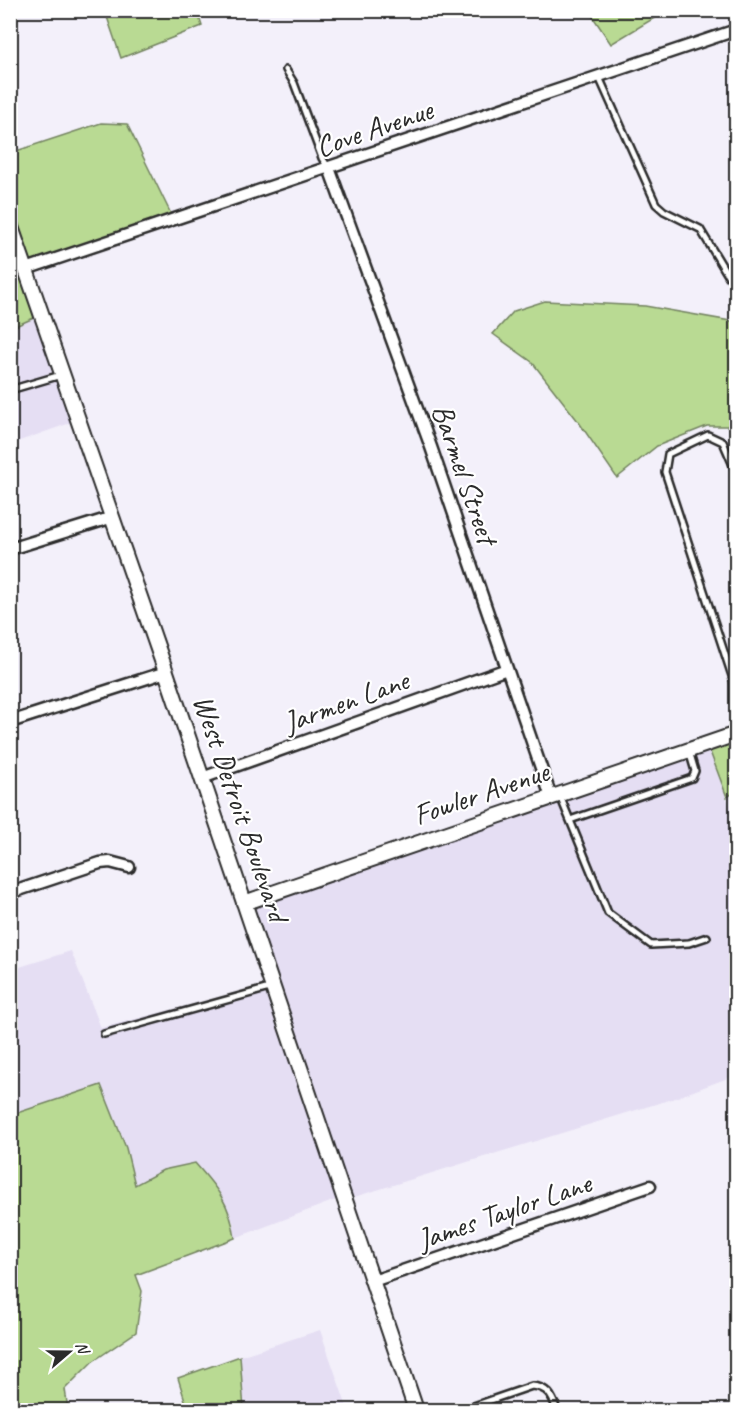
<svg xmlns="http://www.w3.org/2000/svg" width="747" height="1421" font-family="Caveat,sans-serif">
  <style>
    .built { fill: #e5def3 }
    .green { fill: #b9da93; stroke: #72825f; stroke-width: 1.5 }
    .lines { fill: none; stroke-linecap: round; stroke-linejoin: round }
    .lane-casing { stroke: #2b2b2b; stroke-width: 10 }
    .street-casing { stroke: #2b2b2b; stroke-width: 15 }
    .secondary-casing { stroke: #2b2b2b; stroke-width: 18 }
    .lane { stroke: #fff; stroke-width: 5 }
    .street { stroke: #fff; stroke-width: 10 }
    .secondary { stroke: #fff; stroke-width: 14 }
    .labels { text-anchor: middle; stroke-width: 4.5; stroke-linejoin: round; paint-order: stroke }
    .street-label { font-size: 30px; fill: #2b2b2b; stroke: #fff }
  </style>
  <rect width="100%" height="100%" fill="#f3f0fa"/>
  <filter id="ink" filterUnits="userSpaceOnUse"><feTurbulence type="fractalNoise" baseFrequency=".0167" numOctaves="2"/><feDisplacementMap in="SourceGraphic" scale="12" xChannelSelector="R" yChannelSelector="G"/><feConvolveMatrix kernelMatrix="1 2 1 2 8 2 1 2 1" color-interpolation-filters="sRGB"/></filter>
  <g filter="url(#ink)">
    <!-- built -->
    <path class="built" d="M36 317 73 422 11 444V328Z
      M709 749 736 823V1075L672 1099 351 1198 252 906Z
      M71 951 101 1028 240 992 268 994 338 1199 235 1238 233 1221 163 1170 135 1185 126 1148 101 1085 11 1115 10 970Z
      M320 1330 348 1410H244L240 1356Z"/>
    <!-- green -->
    <path class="green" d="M105 11H197L202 26 121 58Z
      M589 11V10L659 11 656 17 611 44Z
      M101 123 127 124 171 214 30 262 11 205 10 153Z
      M10 243 36 317 11 328H10Z
      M545 301 645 306 736 322V426H707L657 446 617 478 578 421 532 362 493 334 514 311Z
      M736 740V791L727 797 709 749Z
      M101 1085 126 1148 135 1185 163 1170 195 1163C217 1188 230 1203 235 1238L136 1275 142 1291 136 1332 92 1362 65 1389 68 1410H11V1115Z
      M240 1356 244 1410H188L178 1378Z"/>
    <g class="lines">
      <defs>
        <path id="lane" d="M286 70 294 83 322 158 328 167
          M599 77 656 204 664 211 700 229 729 277
          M10 390 61 375
          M736 472 723 442 708 435 668 454 665 472 736 688
          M560 796 608 913 651 945 689 943 707 937
          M570 820 692 778 695 771 689 751
          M104 1034 273 987
          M462 1410 532 1386C548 1387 552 1396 557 1410"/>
        <path id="street" d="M329 168 431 447 551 797
          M26 269 736 30
          M10 549 113 517
          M10 722 166 672
          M202 778 507 669
          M10 893 100 863 110 862 129 867
          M373 1281 650 1186"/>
        <path id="secondary" d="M10 224 166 672 416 1410
          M244 903 736 734"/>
      </defs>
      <!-- lane casing -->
      <use href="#lane" class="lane-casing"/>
      <!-- street casing -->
      <use href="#street" class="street-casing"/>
      <!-- secondary casing -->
      <use href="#secondary" class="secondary-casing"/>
      <!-- lane -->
      <use href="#lane" class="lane"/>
      <!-- street -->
      <use href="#street" class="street"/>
      <!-- secondary -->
      <use href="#secondary" class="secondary"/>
    </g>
  </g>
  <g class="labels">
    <!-- street labels -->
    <g class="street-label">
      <text transform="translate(374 128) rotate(-19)" y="10">Cove Avenue</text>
      <text transform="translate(465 474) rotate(71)" y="10">Barmel Street</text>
      <text transform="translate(346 701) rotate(-20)" y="10">Jarmen Lane</text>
      <text transform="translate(481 793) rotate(-19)" y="10">Fowler Avenue</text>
      <text transform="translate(241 808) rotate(71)" y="10">West Detroit Boulevard</text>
      <text transform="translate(504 1211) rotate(-19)" y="10">James Taylor Lane</text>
    </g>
  </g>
  <!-- margin -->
  <rect width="747" height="1421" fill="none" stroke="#fff" stroke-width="36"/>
  <rect x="18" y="18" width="711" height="1385" fill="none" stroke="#2b2b2b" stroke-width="2" filter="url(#ink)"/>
  <!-- north arrow -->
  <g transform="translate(69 1352) rotate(70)" stroke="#ffffff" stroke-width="4.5" paint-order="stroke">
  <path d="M0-4.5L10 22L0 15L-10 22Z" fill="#2b2b2b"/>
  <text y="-9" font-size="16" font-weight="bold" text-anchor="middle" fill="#2b2b2b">N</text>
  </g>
</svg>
